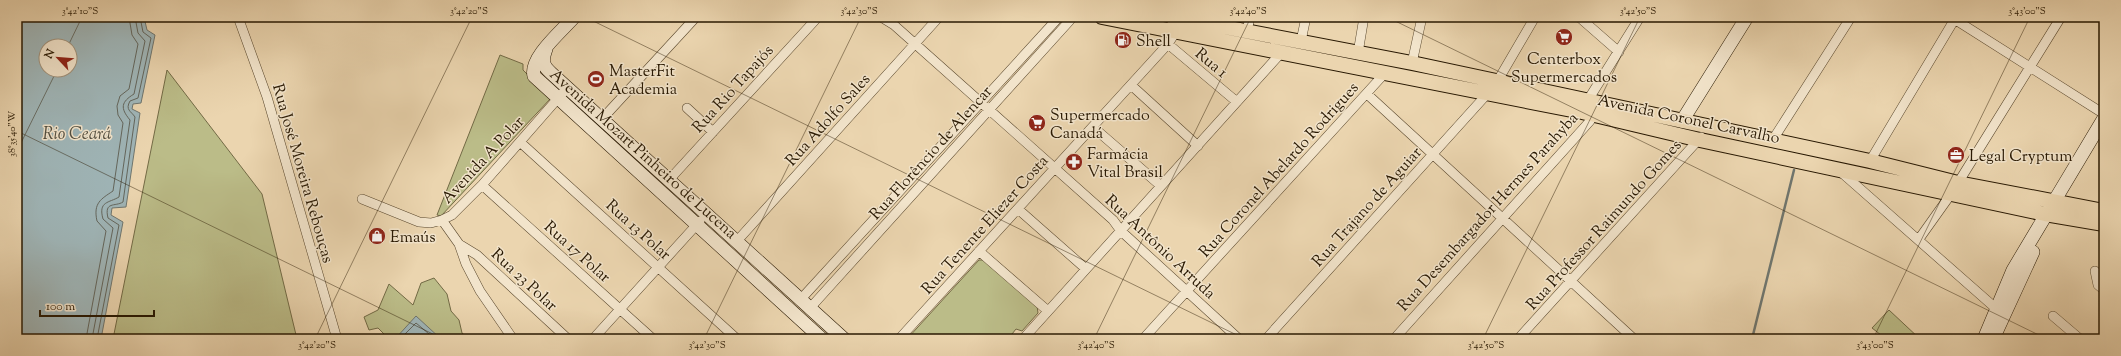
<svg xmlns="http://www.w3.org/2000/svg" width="2121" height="356" font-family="'Sorts Mill Goudy',serif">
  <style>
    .green { fill: #bbbc88; stroke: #726a45 }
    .water { fill: #9fb5b7; stroke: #6f766f; fill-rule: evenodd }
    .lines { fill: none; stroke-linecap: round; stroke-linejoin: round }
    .shore { stroke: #64665c; stroke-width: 1 }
    .stream { stroke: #6f766f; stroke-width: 2.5 }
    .street-casing { stroke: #59472d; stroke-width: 10 }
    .secondary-casing { stroke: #281802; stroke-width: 14 }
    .primary-casing { stroke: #281802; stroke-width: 16 }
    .street { stroke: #f2e4cb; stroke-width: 9 }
    .secondary { stroke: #f2e4cb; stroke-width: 13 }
    .primary { stroke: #ebd5af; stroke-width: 14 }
    .ticks { fill: none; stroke: #281802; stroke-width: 1; stroke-opacity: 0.45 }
    .labels { text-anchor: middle; stroke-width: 3; stroke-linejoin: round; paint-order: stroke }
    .poi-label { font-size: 16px; fill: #281802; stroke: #f2e4cb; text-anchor: start }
    .street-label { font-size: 16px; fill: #281802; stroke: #f2e4cb }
    .water-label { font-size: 17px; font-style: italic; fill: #524f41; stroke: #f2e4cb }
    .neatline { fill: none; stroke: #281802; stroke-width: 1.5 }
    .ticks-label { font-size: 10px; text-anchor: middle; fill: #281802 }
  </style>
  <rect width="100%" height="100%" fill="#ebd5af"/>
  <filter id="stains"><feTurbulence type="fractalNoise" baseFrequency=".005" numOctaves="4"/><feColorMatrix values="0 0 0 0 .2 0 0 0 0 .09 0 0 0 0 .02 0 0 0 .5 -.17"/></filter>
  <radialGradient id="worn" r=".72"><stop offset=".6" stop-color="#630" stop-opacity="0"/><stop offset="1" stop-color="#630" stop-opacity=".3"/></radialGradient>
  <!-- green -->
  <path class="green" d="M500 55 523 64V70L551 98 441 216 437 215Z
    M167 70 262 194 297 339H113Z
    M979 260H986L1037 306 1038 313 1022 331 1016 329 1008 339H907Z
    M434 278 447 294 451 311 459 320 462 333 469 339H380L384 334 378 328 369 330 364 317 378 310 389 284 413 305 421 283Z
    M1889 310 1920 339H1877L1881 335 1872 328Z"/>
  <!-- water -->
  <path class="water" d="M17 17H144L147 30 155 35 141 103 133 104 132 109 140 113 126 207 112 208 111 215 123 222 101 339H17ZM46 46H70V70H46Z
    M416 316 441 339H395Z"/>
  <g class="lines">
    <!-- shore -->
    <path class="shore" d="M86 339 106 231 97 221C93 203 101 199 113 191L123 123 118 115 117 106 120 96 129 89 138 44 132 35 129 17
      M92 339 113 228 103 219C98 201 109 203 119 197L130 120C120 108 121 102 134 94L145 41 138 33 135 17
      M97 339 119 225 108 218C104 201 115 207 123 202L135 117C131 111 125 110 130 101L138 98 151 38 143 32 140 17
      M400 339 416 323 435 339"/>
    <!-- stream -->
    <path class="stream" d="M1752 339 1794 170"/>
    <defs>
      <path id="street" d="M238 17 267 97 337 339
        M881 17 894 25 1113 220 1121 231 1239 339
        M1579 17 1619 52
        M1951 17 2104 114
        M1247 31 1250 17
        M1301 41 1306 17
        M1168 44 1237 102
        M1358 53 1364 17
        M1412 63 1422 17
        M1497 82 1535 17
        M1131 85 1198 146
        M1367 94 1634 339
        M687 108 713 132
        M602 119 696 17
        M1093 127 1161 186
        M1772 141 1851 17
        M520 142 737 339
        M1870 161 1956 17
        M1841 172 2000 312
        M669 180 818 17
        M1958 183 2061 17
        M482 185 653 339
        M362 199 419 222 431 223 442 220 452 215 482 185 567 88
        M1018 209 1086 269
        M442 220 459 244 466 264 480 291 513 339
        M1919 239 1951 194
        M737 241 939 17
        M459 244 477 255 568 339
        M979 251 1048 311
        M2095 271 2098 285 2104 290
        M801 299 1059 17
        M811 307 1073 17
        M2053 316 2080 339
        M593 339 700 221
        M899 339 1168 44 1178 28
        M1023 339 1282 52
        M1143 339 1385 73
        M1266 339 1488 93
        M1394 339 1590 121 1588 100 1640 17
        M1518 339 1701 137"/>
      <path id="secondary" d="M574 17C562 31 529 58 534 76L822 339
        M546 49C542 60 542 65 551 73L844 339
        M1682 121 1747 17
        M1984 339 2013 270 2104 118
        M1993 339 2033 252"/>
      <path id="primary" d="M1102 17 1582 112 1700 140 2045 214 2104 224
        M1172 17 1412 63 1870 161 1958 183 2104 211"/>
    </defs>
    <!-- street casing -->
    <use href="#street" class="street-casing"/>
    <!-- secondary casing -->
    <use href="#secondary" class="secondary-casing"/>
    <!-- primary casing -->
    <use href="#primary" class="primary-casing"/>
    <!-- street -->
    <use href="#street" class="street"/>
    <!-- secondary -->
    <use href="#secondary" class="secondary"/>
    <!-- primary -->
    <use href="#primary" class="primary"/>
  </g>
  <!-- ticks -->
  <path class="ticks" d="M585 17 1245 339M1387 17 2047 339M68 46 82 17M17 131 443 339M17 151 57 70M315 339 472 17M704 339 861 17M1094 339 1251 17M1483 339 1640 17M1873 339 2030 17"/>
  <!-- icons -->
  <defs>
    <symbol id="supermarket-disc" viewBox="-11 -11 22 22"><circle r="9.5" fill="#8f2418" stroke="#f2e4cb"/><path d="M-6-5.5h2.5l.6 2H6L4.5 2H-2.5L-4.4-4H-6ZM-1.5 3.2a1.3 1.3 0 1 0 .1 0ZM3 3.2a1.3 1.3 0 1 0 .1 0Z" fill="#fff"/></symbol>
    <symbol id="fuel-disc" viewBox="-11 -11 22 22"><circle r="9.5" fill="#8f2418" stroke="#f2e4cb"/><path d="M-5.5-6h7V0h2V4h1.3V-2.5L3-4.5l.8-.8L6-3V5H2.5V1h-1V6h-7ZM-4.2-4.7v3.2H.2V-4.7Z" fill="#fff"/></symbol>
    <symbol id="stadium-disc" viewBox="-11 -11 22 22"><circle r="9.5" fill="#8f2418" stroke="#f2e4cb"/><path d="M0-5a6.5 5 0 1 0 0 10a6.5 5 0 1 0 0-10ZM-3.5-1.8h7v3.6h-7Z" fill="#fff"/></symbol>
    <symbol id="office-disc" viewBox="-11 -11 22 22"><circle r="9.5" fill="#8f2418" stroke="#f2e4cb"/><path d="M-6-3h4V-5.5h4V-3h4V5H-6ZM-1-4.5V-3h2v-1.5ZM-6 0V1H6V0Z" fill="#fff"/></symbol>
    <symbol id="pharmacy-disc" viewBox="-11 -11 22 22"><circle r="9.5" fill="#8f2418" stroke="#f2e4cb"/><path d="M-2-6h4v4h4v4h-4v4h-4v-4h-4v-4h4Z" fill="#fff"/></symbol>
    <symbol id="shop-disc" viewBox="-11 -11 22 22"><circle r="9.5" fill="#8f2418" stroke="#f2e4cb"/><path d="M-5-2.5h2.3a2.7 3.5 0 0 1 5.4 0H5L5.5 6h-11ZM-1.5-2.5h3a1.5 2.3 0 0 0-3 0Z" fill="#fff"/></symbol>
  </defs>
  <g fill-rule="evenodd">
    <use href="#supermarket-disc" x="1554" y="27" width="20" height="20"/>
    <use href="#fuel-disc" x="1113" y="30" width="20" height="20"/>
    <use href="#stadium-disc" x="586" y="69" width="20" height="20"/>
    <use href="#supermarket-disc" x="1027" y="113" width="20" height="20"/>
    <use href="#office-disc" x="1946" y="145" width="20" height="20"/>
    <use href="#pharmacy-disc" x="1064" y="152" width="20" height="20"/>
    <use href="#shop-disc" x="367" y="226" width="20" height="20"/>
  </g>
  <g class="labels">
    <!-- poi labels -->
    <g class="poi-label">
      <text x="1136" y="46">Shell</text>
      <text x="1564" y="64" text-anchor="middle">Centerbox<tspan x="1564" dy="18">Supermercados</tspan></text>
      <text x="609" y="76">MasterFit<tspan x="609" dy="18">Academia</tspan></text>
      <text x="1050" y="120">Supermercado<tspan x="1050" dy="18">Canadá</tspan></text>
      <text x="1087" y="159">Farmácia<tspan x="1087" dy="18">Vital Brasil</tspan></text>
      <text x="1969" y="161">Legal Cryptum</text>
      <text x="390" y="242">Emaús</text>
    </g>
    <!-- street labels -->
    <g class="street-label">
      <text transform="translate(1212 62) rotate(40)" y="6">Rua 1</text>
      <text transform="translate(732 88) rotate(-48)" y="6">Rua Rio Tapajós</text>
      <text transform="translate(1689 118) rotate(12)" y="6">Avenida Coronel Carvalho</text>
      <text transform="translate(827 119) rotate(-48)" y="6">Rua Adolfo Sales</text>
      <text transform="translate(930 152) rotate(-48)" y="6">Rua Florêncio de Alencar</text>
      <text transform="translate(644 153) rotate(42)" y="6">Avenida Mozart Pinheiro de Lucena</text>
      <text transform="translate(482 159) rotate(-47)" y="6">Avenida A Polar</text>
      <text transform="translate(1278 169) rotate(-48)" y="6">Rua Coronel Abelardo Rodrigues</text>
      <text transform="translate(304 173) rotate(74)" y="6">Rua José Moreira Rebouças</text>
      <text transform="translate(1366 206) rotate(-48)" y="6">Rua Trajano de Aguiar</text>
      <text transform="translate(1487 211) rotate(-48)" y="6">Rua Desembargador Hermes Parahyba</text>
      <text transform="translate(984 224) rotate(-48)" y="6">Rua Tenente Eliezer Costa</text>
      <text transform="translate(1603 224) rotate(-48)" y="6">Rua Professor Raimundo Gomes</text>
      <text transform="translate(639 229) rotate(42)" y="6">Rua 13 Polar</text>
      <text transform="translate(1161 246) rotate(43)" y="6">Rua Antônio Arruda</text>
      <text transform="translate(578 251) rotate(42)" y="6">Rua 17 Polar</text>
      <text transform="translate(525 279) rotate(43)" y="6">Rua 23 Polar</text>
    </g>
    <!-- water labels -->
    <g class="water-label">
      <text x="77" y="139">Rio Ceará</text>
    </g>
  </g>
  <!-- margin -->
  <rect width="2121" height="356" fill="none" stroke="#ebd5af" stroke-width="44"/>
  <!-- north arrow -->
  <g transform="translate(58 58) rotate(296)"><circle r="19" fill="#f2e4cb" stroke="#a1927b"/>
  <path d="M0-3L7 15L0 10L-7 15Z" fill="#8f2418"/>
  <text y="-6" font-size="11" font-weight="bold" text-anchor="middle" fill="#281802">N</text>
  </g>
  <!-- scale -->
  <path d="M40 310v6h114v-6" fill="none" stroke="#281802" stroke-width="2"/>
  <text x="46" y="310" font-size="12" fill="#281802" stroke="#f2e4cb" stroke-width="3" paint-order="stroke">100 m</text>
  <rect x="22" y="22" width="2077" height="312" class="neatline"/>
  <g class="ticks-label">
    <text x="80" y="14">3°42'10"S</text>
    <text x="469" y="14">3°42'20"S</text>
    <text x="859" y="14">3°42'30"S</text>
    <text x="1248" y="14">3°42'40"S</text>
    <text x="1638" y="14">3°42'50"S</text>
    <text x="2027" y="14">3°43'00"S</text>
    <text transform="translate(11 134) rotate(-90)" y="4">38°35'40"W</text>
    <text x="317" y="348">3°42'20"S</text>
    <text x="707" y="348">3°42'30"S</text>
    <text x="1096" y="348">3°42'40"S</text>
    <text x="1486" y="348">3°42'50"S</text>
    <text x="1875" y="348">3°43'00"S</text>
  </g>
  <rect width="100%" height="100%" filter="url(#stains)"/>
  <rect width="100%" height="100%" fill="url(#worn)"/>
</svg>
